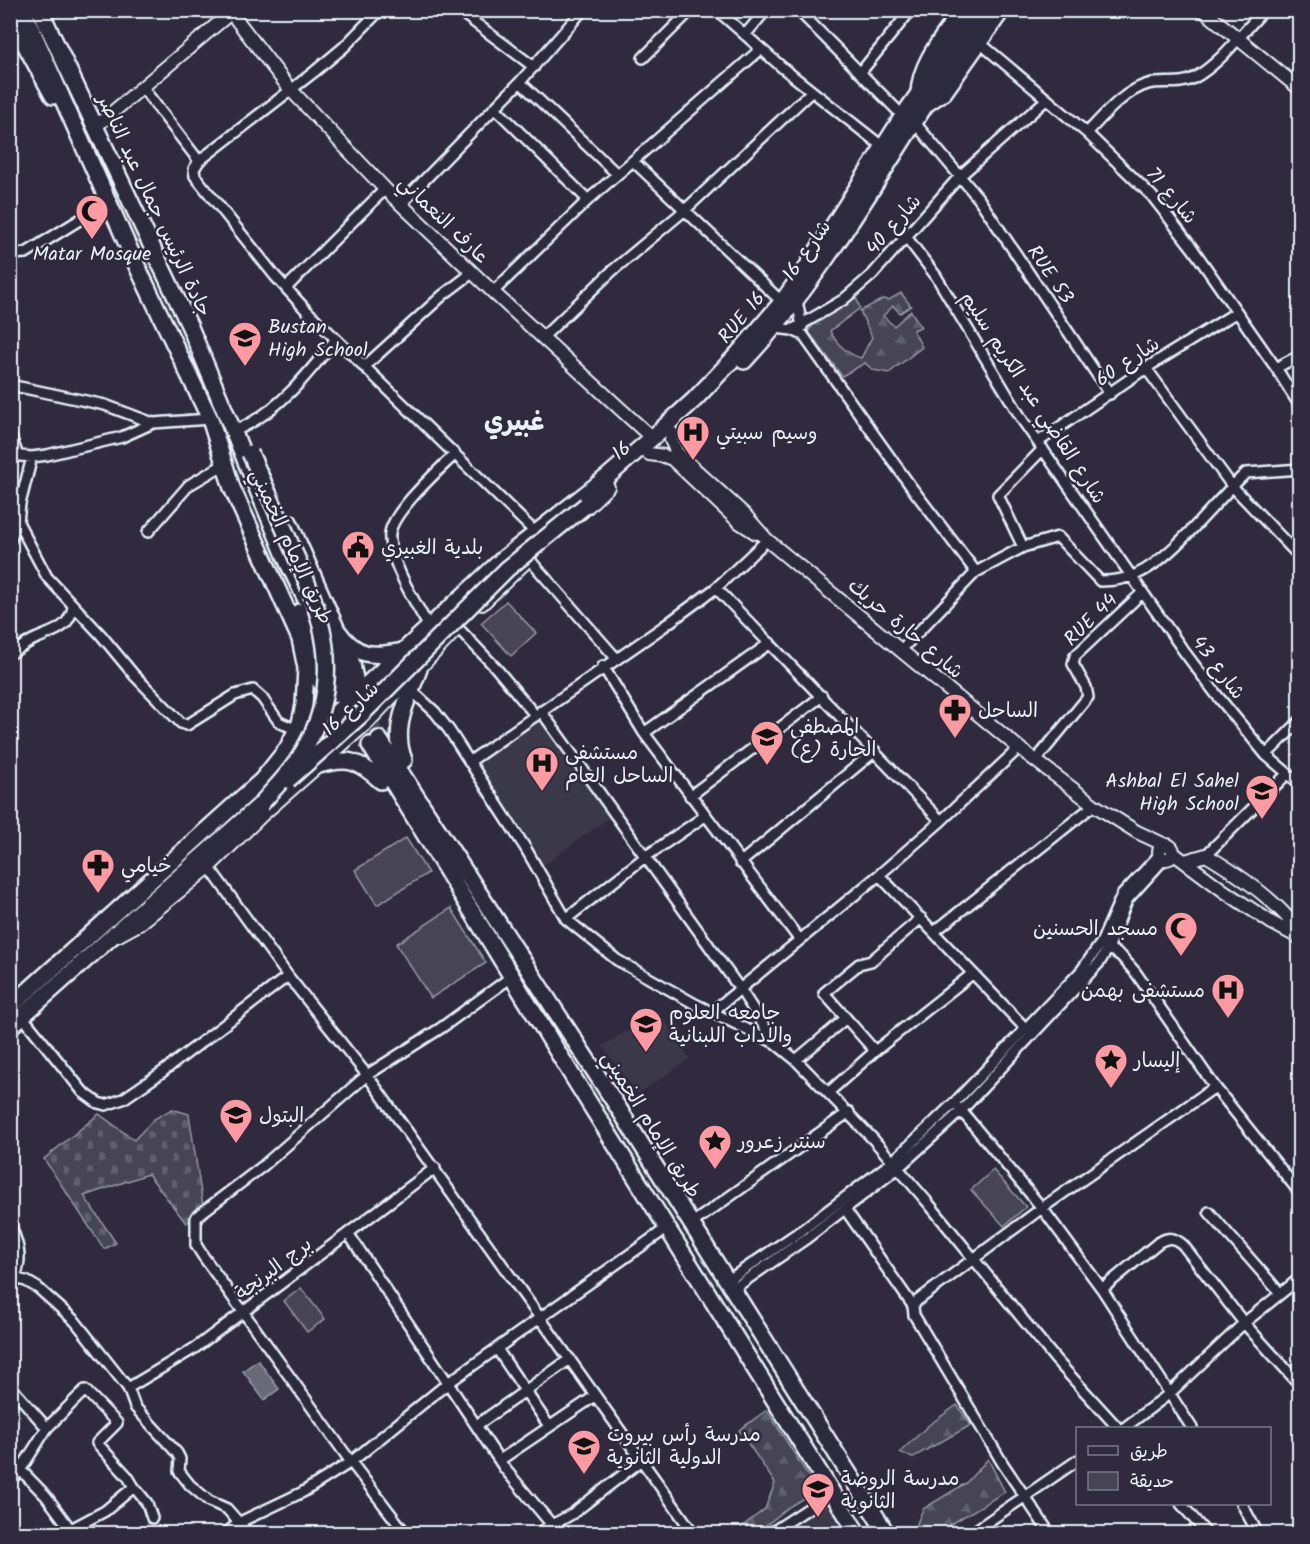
<svg xmlns="http://www.w3.org/2000/svg" width="1310" height="1544" font-family="Kalam,'Playpen Sans Arabic',sans-serif">
  <style>
    .built { fill: #3b3749 }
    .green { fill: #464455; stroke: #979aa6; stroke-width: 1.5 }
    .forest { fill: url(#forest-firs); stroke: #979aa6; stroke-width: 1.5 }
    .cemetery { fill: url(#cemetery-stones); stroke: #979aa6; stroke-width: 1.5 }
    .water { fill: #696978; stroke: #9c9fab; stroke-width: 1.5 }
    .lines { fill: none; stroke-linecap: round; stroke-linejoin: round }
    .trunk-tunnel { stroke: #4b4859; stroke-width: 15; stroke-dasharray: 15 8; stroke-linecap: butt }
    .minor-casing { stroke: #e8f1f8; stroke-width: 14 }
    .tertiary-casing { stroke: #e8f1f8; stroke-width: 16 }
    .primary-casing { stroke: #e8f1f8; stroke-width: 20 }
    .trunk-casing { stroke: #e8f1f8; stroke-width: 20 }
    .minor { stroke: #2f2a3d; stroke-width: 9 }
    .tertiary { stroke: #2f2a3d; stroke-width: 12 }
    .primary { stroke: #2f2a3d; stroke-width: 15 }
    .trunk { stroke: #2f2a3d; stroke-width: 15 }
    .primary-bridge-casing { stroke: #e8f1f8; stroke-width: 20; stroke-linecap: butt }
    .trunk-bridge-casing { stroke: #e8f1f8; stroke-width: 20; stroke-linecap: butt }
    .primary-bridge { stroke: #2f2a3d; stroke-width: 15 }
    .trunk-bridge { stroke: #2f2a3d; stroke-width: 15 }
    .labels { text-anchor: middle; stroke-width: 5; stroke-linejoin: round; paint-order: stroke }
    .street-label { font-size: 20px; fill: #e8f1f8; stroke: #2f2a3d }
    .poi-label { font-size: 20px; fill: #e8f1f8; stroke: #2f2a3d; text-anchor: start }
    .district-label { font-size: 26px; font-weight: bold; fill: #e8f1f8; stroke: #2f2a3d }
  </style>
  <defs>
    <pattern id="forest-firs" width="22" height="20" patternUnits="userSpaceOnUse" patternTransform="scale(1.5)"><rect width="22" height="20" fill="#464455"/><path d="M5 1l3.5 6h-7zM16 11l3.5 6h-7z" fill="#615f6e"/></pattern>
    <pattern id="cemetery-stones" width="16" height="16" patternUnits="userSpaceOnUse" patternTransform="scale(1.5)"><rect width="16" height="16" fill="#464455"/><path d="M2 7V4a2 2 0 0 1 4 0v3zM10 15v-3a2 2 0 0 1 4 0v3z" fill="#615f6e"/></pattern>
  </defs>
  <rect width="100%" height="100%" fill="#2f2a3d"/>
  <filter id="ink" filterUnits="userSpaceOnUse"><feTurbulence type="fractalNoise" baseFrequency=".0167" numOctaves="2"/><feDisplacementMap in="SourceGraphic" scale="12" xChannelSelector="R" yChannelSelector="G"/><feConvolveMatrix kernelMatrix="1 2 1 2 8 2 1 2 1" color-interpolation-filters="sRGB"/></filter>
  <g filter="url(#ink)">
    <!-- built -->
    <path class="built" d="M539 718 609 818 541 867 477 765Z
      M659 1012 690 1059 637 1094 602 1046Z
      M825 1502 845 1533 778 1534Z"/>
    <!-- green -->
    <path class="green" d="M506 601 536 633 511 656 481 623Z
      M406 838 428 873 377 905 355 870Z
      M451 908 486 963 431 998 396 944Z
      M993 1170 1026 1207 1004 1226 971 1190Z
      M301 1288 325 1319 307 1332 284 1301Z"/>
    <!-- forest -->
    <path class="forest" d="M901 293 911 306 900 313 893 306 883 316 894 326 911 311 921 327 913 330 922 347 889 373 873 370 865 363 842 376 808 331 817 321 855 295 860 308 830 331C837 344 847 354 861 358L872 337 860 311 883 299 889 300Z
      M957 1405 971 1425 912 1458 900 1452 929 1425Z
      M767 1410 817 1490 789 1507 756 1533H741V1527L765 1509 775 1483 739 1430Z
      M988 1459 1005 1492 936 1533H913L923 1509 966 1483Z"/>
    <!-- cemetery -->
    <path class="cemetery" d="M172 1109 189 1114 204 1213 186 1223 148 1174 84 1196 116 1243 104 1249 44 1159 99 1114 134 1140 154 1119Z"/>
    <!-- water -->
    <path class="water" d="M258 1360 279 1389 264 1400 243 1371Z"/>
    <g class="lines">
      <!-- trunk-tunnel -->
      <path class="trunk-tunnel" d="M350 686 379 739
        M340 692 370 745"/>
      <defs>
        <path id="minor" d="M380 10 344 47 314 72 199 161 194 169 195 176 275 276 306 310 536 533
          M458 10 534 67
          M717 10 784 69 883 147
          M798 10 903 116
          M745 35 766 10
          M979 42 1087 133 1152 196 1193 249 1276 368 1300 406
          M643 58 691 10
          M860 73 911 10
          M520 82 617 174
          M142 87 199 161
          M495 108 588 200
          M915 123 979 199 1110 394
          M1087 133C1104 115 1124 91 1148 84 1164 80 1179 86 1194 78 1221 63 1242 33 1264 10
          M633 161 782 302
          M401 204 520 82 583 10
          M907 238 936 276 1023 421 1183 650 1216 694 1266 755 1300 784
          M10 254 26 253 110 201
          M286 288 385 189
          M493 292 588 200 761 49
          M797 300 802 327
          M775 328 792 330 803 335 912 488 976 572
          M792 330 843 300 872 275 960 176 1047 99
          M542 338 612 271 685 210 812 91
          M364 367 443 295 472 273
          M1146 368 1232 486 1300 557
          M1276 368 1300 355
          M10 385 105 405 153 423
          M239 429C280 410 308 374 335 340
          M10 434 18 456
          M1038 442 1146 368 1237 312
          M10 455 32 457 47 455 122 437 153 423 210 419
          M18 522 47 577 101 635 134 675 181 723 187 725 235 695 253 690 262 698 279 722 297 730
          M148 532 189 485 223 465
          M10 540 18 522 20 504 32 457
          M1023 547 998 495 1043 449
          M529 559 616 658
          M716 588 941 821
          M429 627C417 606 387 557 390 533 393 511 439 470 455 454
          M458 628 496 668 535 715
          M902 649 976 572 1023 547 1058 537 1100 581C1111 581 1126 579 1137 574 1173 558 1215 501 1246 473L1300 469
          M10 654C19 649 26 643 35 639 53 631 69 629 73 607
          M603 666 644 733 799 939
          M409 688 435 712 449 730 526 849 566 919 617 960 695 1004 775 1043 796 1060 873 1139 929 1204 1056 1360 1118 1428
          M541 711 740 989 775 1043
          M644 733 770 643
          M1266 755 1300 721
          M1036 760 1088 697 1086 687 1073 664 1075 656 1142 593
          M469 762 663 627 716 588 767 540
          M690 796 822 696
          M1206 855 1287 774
          M740 863 875 751
          M209 867 288 976 367 1075 694 1534
          M879 875 1026 1029
          M566 919 645 857 705 816
          M934 932 1094 805
          M1105 946 1121 956 1136 973 1215 1087 1300 1193
          M712 1012 879 875 941 821 1019 748
          M22 1016 83 1092 98 1103 106 1105 123 1099 161 1073 288 976
          M875 1051 824 993 859 964 871 961 921 918
          M796 1060 845 1019
          M829 1092 875 1051 972 974
          M959 1108 1042 1208 1102 1289 1192 1428
          M845 1209 913 1306
          M1209 1212 1280 1293
          M10 1224C18 1243 23 1258 15 1277
          M691 1224 849 1112
          M348 1233 505 1469 552 1525
          M10 1277 26 1281 38 1288 75 1321 128 1388 135 1407 177 1453 180 1459 179 1471 190 1485 209 1501 227 1509 249 1534
          M727 1281 802 1230 892 1162 954 1103 1081 971 1101 943 1122 895 1159 855
          M733 1289 807 1238 898 1168 961 1111 1099 963 1109 947 1127 900 1164 859
          M1102 1289 1159 1242C1169 1237 1174 1237 1183 1245L1244 1323 1300 1385
          M497 1349 549 1426
          M10 1386 47 1428 21 1469 10 1481
          M128 1388 195 1348 435 1168
          M477 1425 570 1359
          M47 1428 85 1390 117 1423 97 1443 128 1477 134 1487
          M1124 1428 1169 1394 1244 1323 1300 1278
          M10 1459 46 1496 74 1534
          M500 1460 595 1396
          M1181 1504 1207 1534
          M1242 1504 1258 1534
          M71 1529 105 1511 134 1487 147 1503 152 1518
          M225 1534 240 1522 303 1492 351 1462 448 1383 667 1228
          M406 1534 351 1462 203 1256 196 1245V1217L263 1166 367 1075 441 1028 507 980
          M536 1534 572 1514 642 1460
          M769 1534 832 1493
          M970 1534 1078 1460
          M1050 1534 1003 1464 914 1315 913 1306 917 1301 1042 1208 1215 1087"/>
        <path id="tertiary" d="M229 10 290 89 385 189 493 292 652 438
          M1203 10 1300 89
          M95 127 234 10
          M672 433 671 440 677 453 745 515 767 540 1019 748 1094 805 1137 832 1165 845
          M649 454 664 456 672 459 739 522 756 533
          M581 513 608 487
          M482 604 530 558
          M1159 852a7 7 0 1 1 14 0a7 7 0 1 1-14 0Z
          M1173 853 1224 891 1272 923 1300 938
          M1185 861 1206 855C1236 873 1282 904 1300 934
          M117 936 139 924 209 867 261 816 368 722 457 629"/>
        <path id="primary" d="M744 361C817 284 869 192 926 104 947 73 970 42 991 10
          M311 736 503 559 607 477 652 438 694 400 735 357 782 302 805 270 903 116 977 10
          M10 1007 271 772
          M10 1027 261 804"/>
        <path id="trunk" d="M23 10 136 264 210 419 232 488 300 639 306 668 304 705 300 723 287 749 263 779
          M40 10 190 327 289 565 311 610
          M10 17 53 96
          M919 93C920 62 945 35 962 10
          M926 104 944 92 1002 10
          M289 522 337 630C357 658 372 657 404 651
          M299 612 336 684
          M324 634 346 680
          M309 658 320 682 330 694C341 696 350 688 355 679L352 664 342 641
          M379 739 619 1109 887 1534
          M370 745 573 1077 858 1534
          M404 760C391 727 408 700 419 669
          M319 765C348 757 358 760 381 781"/>
      </defs>
      <!-- minor casing -->
      <use href="#minor" class="minor-casing"/>
      <!-- tertiary casing -->
      <use href="#tertiary" class="tertiary-casing"/>
      <!-- primary casing -->
      <use href="#primary" class="primary-casing"/>
      <!-- trunk casing -->
      <use href="#trunk" class="trunk-casing"/>
      <!-- minor -->
      <use href="#minor" class="minor"/>
      <!-- tertiary -->
      <use href="#tertiary" class="tertiary"/>
      <!-- primary -->
      <use href="#primary" class="primary"/>
      <!-- trunk -->
      <use href="#trunk" class="trunk"/>
      <defs>
        <path id="primary-bridge" d="M288 780 360 716 507 569 586 505"/>
        <path id="trunk-bridge" d="M250 453C264 484 278 514 291 545 322 614 345 675 306 746 295 768 277 785 261 804"/>
      </defs>
      <!-- primary-bridge casing -->
      <use href="#primary-bridge" class="primary-bridge-casing"/>
      <!-- trunk-bridge casing -->
      <use href="#trunk-bridge" class="trunk-bridge-casing"/>
      <!-- primary-bridge -->
      <use href="#primary-bridge" class="primary-bridge"/>
      <!-- trunk-bridge -->
      <use href="#trunk-bridge" class="trunk-bridge"/>
    </g>
  </g>
  <!-- icons -->
  <defs>
    <symbol id="mosque-pin" viewBox="-11 -11 22 30"><path d="M0 17L-7.5 6A9.5 9.5 0 1 1 7.5 6Z" fill="#ff9aa2" stroke="#2f2a3d"/><path d="M3.5-4.9A6 6 0 1 0 3.5 4.9A5 5 0 1 1 3.5-4.9Z" fill="#111"/></symbol>
    <symbol id="school-pin" viewBox="-11 -11 22 30"><path d="M0 17L-7.5 6A9.5 9.5 0 1 1 7.5 6Z" fill="#ff9aa2" stroke="#2f2a3d"/><path d="M0-5L7-2L0 1L-7-2ZM-4 1L0 2.5L4 1V4Q0 6-4 4Z" fill="#111"/></symbol>
    <symbol id="hospital-pin" viewBox="-11 -11 22 30"><path d="M0 17L-7.5 6A9.5 9.5 0 1 1 7.5 6Z" fill="#ff9aa2" stroke="#2f2a3d"/><path d="M-5-5h3v3.5h4V-5h3V5h-3V1.5h-4V5h-3Z" fill="#111"/></symbol>
    <symbol id="civic-pin" viewBox="-11 -11 22 30"><path d="M0 17L-7.5 6A9.5 9.5 0 1 1 7.5 6Z" fill="#ff9aa2" stroke="#2f2a3d"/><path d="M-.6-6.5H3V-4.5H.6V-3L4-1V1h2V6H-6V1h2V-1L-.6-3ZM-1.2 2.5V6h2.4V2.5Z" fill="#111"/></symbol>
    <symbol id="pharmacy-pin" viewBox="-11 -11 22 30"><path d="M0 17L-7.5 6A9.5 9.5 0 1 1 7.5 6Z" fill="#ff9aa2" stroke="#2f2a3d"/><path d="M-2-6h4v4h4v4h-4v4h-4v-4h-4v-4h4Z" fill="#111"/></symbol>
    <symbol id="university-pin" viewBox="-11 -11 22 30"><path d="M0 17L-7.5 6A9.5 9.5 0 1 1 7.5 6Z" fill="#ff9aa2" stroke="#2f2a3d"/><path d="M0-5L7-2L0 1L-7-2ZM-4 1L0 2.5L4 1V4Q0 6-4 4Z" fill="#111"/></symbol>
    <symbol id="sight-pin" viewBox="-11 -11 22 30"><path d="M0 17L-7.5 6A9.5 9.5 0 1 1 7.5 6Z" fill="#ff9aa2" stroke="#2f2a3d"/><path d="M0-6L1.8-2.2L6-1.7L2.9 1.2L3.7 5.4L0 3.3L-3.7 5.4L-2.9 1.2L-6-1.7L-1.8-2.2Z" fill="#111"/></symbol>
  </defs>
  <g fill-rule="evenodd">
    <use href="#mosque-pin" x="73" y="192" width="38" height="52"/>
    <use href="#school-pin" x="226" y="319" width="38" height="52"/>
    <use href="#hospital-pin" x="674" y="413" width="38" height="52"/>
    <use href="#civic-pin" x="339" y="528" width="38" height="52"/>
    <use href="#pharmacy-pin" x="936" y="691" width="38" height="52"/>
    <use href="#school-pin" x="748" y="718" width="38" height="52"/>
    <use href="#hospital-pin" x="523" y="744" width="38" height="52"/>
    <use href="#school-pin" x="1243" y="772" width="38" height="52"/>
    <use href="#pharmacy-pin" x="79" y="846" width="38" height="52"/>
    <use href="#mosque-pin" x="1162" y="909" width="38" height="52"/>
    <use href="#hospital-pin" x="1209" y="971" width="38" height="52"/>
    <use href="#university-pin" x="627" y="1005" width="38" height="52"/>
    <use href="#sight-pin" x="1092" y="1041" width="38" height="52"/>
    <use href="#school-pin" x="217" y="1096" width="38" height="52"/>
    <use href="#sight-pin" x="696" y="1122" width="38" height="52"/>
    <use href="#school-pin" x="565" y="1427" width="38" height="52"/>
    <use href="#school-pin" x="799" y="1470" width="38" height="52"/>
  </g>
  <g class="labels">
    <!-- street labels -->
    <g class="street-label">
      <text transform="translate(1172 195) rotate(50)" y="7">شارع 71</text>
      <text transform="translate(155 205) rotate(65)" y="7">جادة الرئيس جمال عبد الناصر</text>
      <text transform="translate(444 219) rotate(44)" y="7">عارف النعماني</text>
      <text transform="translate(893 224) rotate(-49)" y="7">شارع 40</text>
      <text transform="translate(806 250) rotate(-55)" y="7">شارع 16</text>
      <text transform="translate(1051 274) rotate(56)" y="7">RUE 53</text>
      <text transform="translate(741 317) rotate(-50)" y="7">RUE 16</text>
      <text transform="translate(1127 361) rotate(-34)" y="7">شارع 60</text>
      <text transform="translate(1034 397) rotate(57)" y="7">شارع القاضي عبد الكريم سليم</text>
      <text transform="translate(621 450) rotate(-39)" y="7">16</text>
      <text transform="translate(292 546) rotate(65)" y="7">طريق الإمام الخميني</text>
      <text transform="translate(1090 619) rotate(-45)" y="7">RUE 44</text>
      <text transform="translate(906 628) rotate(40)" y="7">شارع حارة حريك</text>
      <text transform="translate(1219 667) rotate(53)" y="7">شارع 43</text>
      <text transform="translate(350 708) rotate(-43)" y="7">شارع 16</text>
      <text transform="translate(652 1124) rotate(58)" y="7">طريق الإمام الخميني</text>
      <text transform="translate(273 1268) rotate(-37)" y="7">برج البرنجة</text>
    </g>
    <!-- poi labels -->
    <g class="poi-label">
      <text x="92" y="260" text-anchor="middle">Matar Mosque</text>
      <text x="268" y="333">Bustan<tspan x="268" dy="23">High School</tspan></text>
      <text x="716" y="439">وسيم سبيتي</text>
      <text x="381" y="554">بلدية الغبيري</text>
      <text x="978" y="717">الساحل</text>
      <text x="790" y="733">المصطفى<tspan x="790" dy="23">الحارة (ع)</tspan></text>
      <text x="565" y="759">مستشفى<tspan x="565" dy="23">الساحل العام</tspan></text>
      <text x="1239" y="787" text-anchor="end">Ashbal El Sahel<tspan x="1239" dy="23">High School</tspan></text>
      <text x="121" y="872">خيامي</text>
      <text x="1158" y="935" text-anchor="end">مسجد الحسنين</text>
      <text x="1205" y="997" text-anchor="end">مستشفى بهمن</text>
      <text x="669" y="1019">جامعه العلوم<tspan x="669" dy="23">والاداب اللبنانية</tspan></text>
      <text x="1134" y="1067">إليسار</text>
      <text x="259" y="1122">البتول</text>
      <text x="738" y="1148">سنتر زعرور</text>
      <text x="607" y="1441">مدرسة رأس بيروت<tspan x="607" dy="23">الدولية الثانوية</tspan></text>
      <text x="841" y="1485">مدرسة الروضة<tspan x="841" dy="23">الثانوية</tspan></text>
    </g>
    <!-- district labels -->
    <g class="district-label">
      <text x="514" y="430">غبيري</text>
    </g>
  </g>
  <!-- margin -->
  <rect width="1310" height="1544" fill="none" stroke="#2f2a3d" stroke-width="36"/>
  <rect x="18" y="18" width="1274" height="1508" fill="none" stroke="#e8f1f8" stroke-width="2" filter="url(#ink)"/>
  <!-- legend -->
  <rect x="1076" y="1427" width="195" height="78" fill="#2f2a3d" stroke="#797a88" stroke-width="1.5"/>
  <rect x="1088" y="1446" width="30" height="9" fill="#2f2a3d" stroke="#797a88" stroke-width="1.5"/>
  <text x="1130" y="1457" font-size="18" fill="#e8f1f8">طريق</text>
  <rect x="1088" y="1472" width="30" height="18" fill="#464455" stroke="#797a88" stroke-width="1.5"/>
  <text x="1130" y="1487" font-size="18" fill="#e8f1f8">حديقة</text>
</svg>
